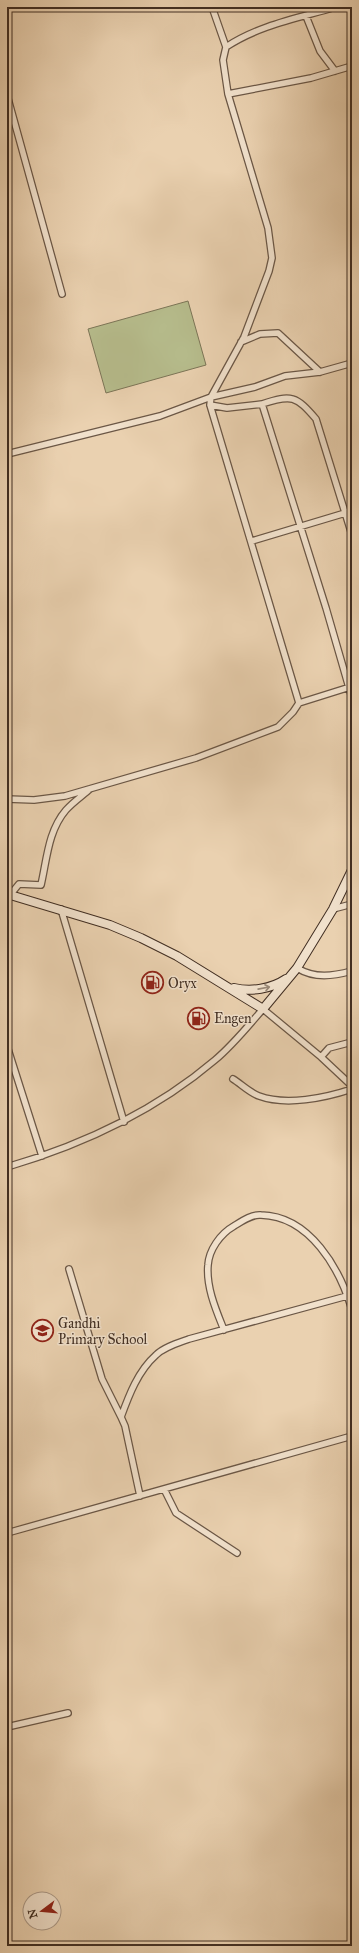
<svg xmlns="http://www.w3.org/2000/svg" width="359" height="1953" font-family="'IM FELL Great Primer',serif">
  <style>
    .green { fill: #b6bc8c; stroke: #7c7557 }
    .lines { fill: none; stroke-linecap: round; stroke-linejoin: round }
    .minor-casing { stroke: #6b5746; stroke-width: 8 }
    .secondary-casing { stroke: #412e22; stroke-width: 10 }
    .minor { stroke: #f1e1cc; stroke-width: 5.5 }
    .secondary { stroke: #f1e1cc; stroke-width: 8 }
    .oneway { stroke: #987 }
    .labels { text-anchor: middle; stroke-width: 3; stroke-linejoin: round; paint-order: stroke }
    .poi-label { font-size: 14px; fill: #412e22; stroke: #f1e1cc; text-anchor: start }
  </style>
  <rect width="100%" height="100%" fill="#ead1b0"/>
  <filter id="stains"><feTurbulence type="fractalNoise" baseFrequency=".005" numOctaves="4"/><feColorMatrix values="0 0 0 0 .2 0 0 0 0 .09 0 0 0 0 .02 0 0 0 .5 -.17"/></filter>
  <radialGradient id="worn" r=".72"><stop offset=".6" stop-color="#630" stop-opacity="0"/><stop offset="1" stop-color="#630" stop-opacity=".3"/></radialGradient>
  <!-- green -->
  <path class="green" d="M188 301 206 365 106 393 88 329Z"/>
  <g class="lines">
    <defs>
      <path id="minor" d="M306 16 320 51 335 71
        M226 47C259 25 299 18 336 7
        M228 94 311 78 352 66
        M7 95 62 294
        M241 342 260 334 278 333 320 372
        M262 404C292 394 296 396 316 419L352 535
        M210 405 227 408 262 404 326 608 352 698
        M7 454 160 416 211 397 244 337 269 271 272 258 268 228 228 94 223 60 226 47 212 7
        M252 541 352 511
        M299 703 350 687
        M7 799 34 800 65 796 196 758 278 727 293 712 299 703 210 405 211 397 255 387 285 376 320 372 352 363
        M10 895 19 884 41 885C47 859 48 831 66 810 73 802 82 796 90 789
        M61 909 124 1122
        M333 909 352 904
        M297 968C315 979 333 976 352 971
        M7 1046 42 1156
        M321 1057 329 1048 352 1042
        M233 1079C241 1084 250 1093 259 1096 286 1106 325 1098 352 1089
        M7 1167C82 1145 155 1111 215 1060 233 1045 248 1026 263 1009L321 1057 352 1086
        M69 1269 102 1379 121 1417
        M224 1330C216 1310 206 1287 208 1265 209 1250 220 1234 234 1226 242 1221 252 1214 261 1215 310 1216 340 1269 352 1310
        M164 1489 176 1513 237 1553
        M140 1496 125 1426 121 1417C129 1395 138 1371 156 1355 164 1347 178 1343 189 1339L347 1296
        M7 1533 352 1436
        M7 1727 68 1713"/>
      <path id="secondary" d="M7 894 110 925 141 938 177 956 263 1009 297 968 333 909 352 870
        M234 988C251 992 271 989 286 979"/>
    </defs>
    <!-- minor casing -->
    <use href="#minor" class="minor-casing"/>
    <!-- secondary casing -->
    <use href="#secondary" class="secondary-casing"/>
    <!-- minor -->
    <use href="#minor" class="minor"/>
    <!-- secondary -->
    <use href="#secondary" class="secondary"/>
  </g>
  <!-- one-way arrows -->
  <defs><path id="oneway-shaft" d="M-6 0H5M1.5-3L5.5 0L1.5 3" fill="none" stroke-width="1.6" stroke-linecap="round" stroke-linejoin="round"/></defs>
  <use class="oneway" href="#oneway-shaft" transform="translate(264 988) rotate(-11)"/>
  <!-- icons -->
  <defs>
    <symbol id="fuel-ring" viewBox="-11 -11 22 22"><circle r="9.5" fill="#f1e1cc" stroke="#8f2418" stroke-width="1.5"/><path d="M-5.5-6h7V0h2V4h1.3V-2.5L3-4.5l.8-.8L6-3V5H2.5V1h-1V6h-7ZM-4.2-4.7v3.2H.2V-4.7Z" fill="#8f2418"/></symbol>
    <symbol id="school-ring" viewBox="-11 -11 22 22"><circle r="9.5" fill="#f1e1cc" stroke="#8f2418" stroke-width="1.5"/><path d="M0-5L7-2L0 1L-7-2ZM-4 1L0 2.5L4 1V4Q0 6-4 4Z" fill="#8f2418"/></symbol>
  </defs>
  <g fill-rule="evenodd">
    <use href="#fuel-ring" x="140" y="970" width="25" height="25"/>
    <use href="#fuel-ring" x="186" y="1006" width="25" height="25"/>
    <use href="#school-ring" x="30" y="1318" width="25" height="25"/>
  </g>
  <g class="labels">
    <!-- poi labels -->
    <g class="poi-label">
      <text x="168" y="988">Oryx</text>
      <text x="214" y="1023">Engen</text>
      <text x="58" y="1328">Gandhi<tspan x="58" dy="16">Primary School</tspan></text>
    </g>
  </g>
  <!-- margin -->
  <rect width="359" height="1953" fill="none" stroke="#ead1b0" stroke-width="24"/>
  <rect x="8" y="8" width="343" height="1937" fill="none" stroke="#412e22" stroke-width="2"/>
  <rect x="12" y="12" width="335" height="1929" fill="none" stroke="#412e22"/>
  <!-- north arrow -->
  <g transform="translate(42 1911) rotate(254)"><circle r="19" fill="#f1e1cc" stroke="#ab9988"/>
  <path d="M0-3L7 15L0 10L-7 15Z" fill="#8f2418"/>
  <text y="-6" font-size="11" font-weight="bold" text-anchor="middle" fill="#412e22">N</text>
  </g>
  <rect width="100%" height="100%" filter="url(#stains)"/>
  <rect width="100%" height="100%" fill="url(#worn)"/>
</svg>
